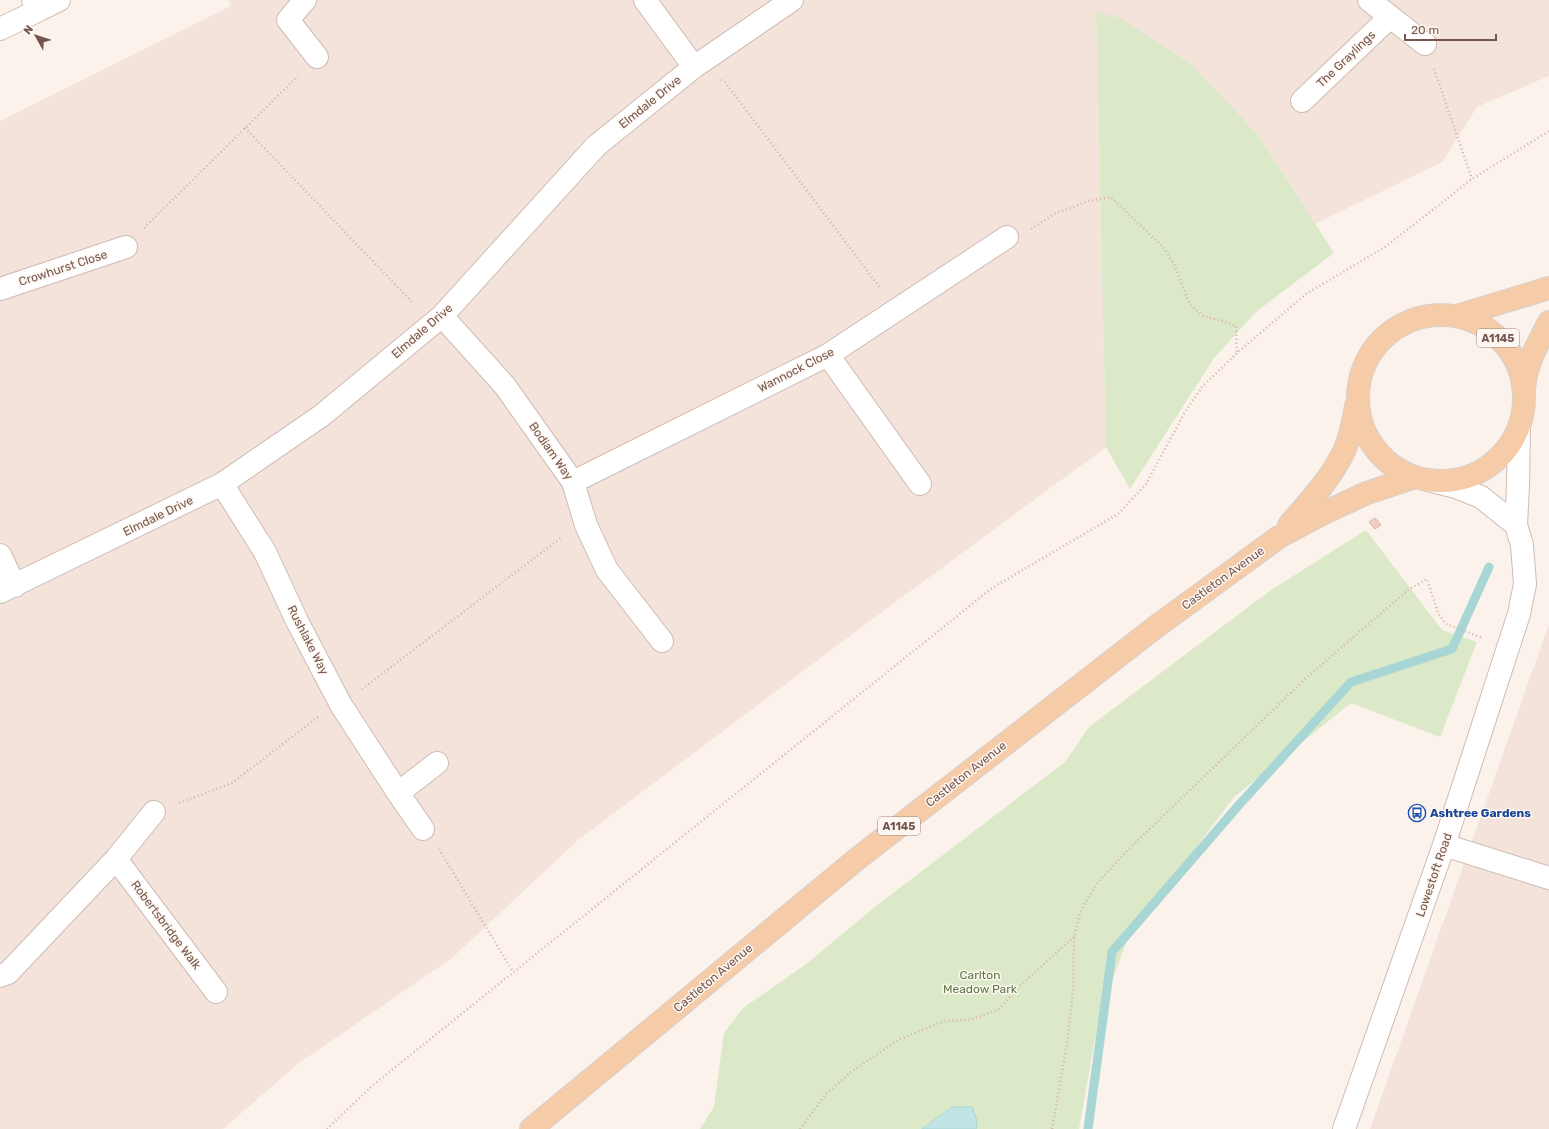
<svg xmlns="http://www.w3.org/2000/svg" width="1549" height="1129" font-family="Rubik,sans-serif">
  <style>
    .residential { fill: #f3e3da }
    .green { fill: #dce9c9 }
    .water { fill: #c0e5e4; stroke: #a7d6d5 }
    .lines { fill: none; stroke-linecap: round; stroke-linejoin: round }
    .stream { stroke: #a7d6d5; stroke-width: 9 }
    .building { fill: #efcec4; stroke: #e1b2a5 }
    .minor-casing { stroke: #cfbbb3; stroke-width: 24 }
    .major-casing { stroke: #d8d0ce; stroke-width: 24 }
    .path { stroke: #d5b1a7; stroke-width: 2.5; stroke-dasharray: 1 3; stroke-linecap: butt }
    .minor { stroke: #fff; stroke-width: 22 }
    .major { stroke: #f5cba8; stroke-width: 22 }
    .labels { text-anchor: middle; stroke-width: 3; stroke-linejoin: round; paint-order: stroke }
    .shield { fill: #fef7f1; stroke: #9e8680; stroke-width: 1 }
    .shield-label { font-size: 11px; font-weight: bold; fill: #75564f }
    .street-label { font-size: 12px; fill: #75564f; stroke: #fef7f1 }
    .transit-label { font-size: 12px; font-weight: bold; fill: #164399; stroke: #fef7f1; text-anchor: start }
    .park-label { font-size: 12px; fill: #5f7a47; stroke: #fef7f1 }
  </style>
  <rect width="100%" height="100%" fill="#fbf2eb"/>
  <!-- residential -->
  <path class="residential" d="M228 0H1549V76L1477 107 1442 162 1315 224 1259 136 1096 12 1106 447 882 612 577 841 452 958 299 1063 223 1129H0V121L231 6Z
    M1549 624V1129H1370Z"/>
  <!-- green -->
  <path class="green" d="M1096 12 1120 18 1191 64 1259 136 1334 253 1257 311 1214 358 1130 489 1106 447Z
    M1366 530 1442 630 1477 642 1440 737 1351 703 1234 797 1127 940 1099 1017 1079 1129H976L977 1121 952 1107 922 1129H700L714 1107 724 1033 743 1008 805 965 876 906 1065 762 1089 727 1271 590Z"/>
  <!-- water -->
  <path class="water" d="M952 1107H972L977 1121 976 1129H922Z"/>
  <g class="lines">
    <!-- stream -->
    <path class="stream" d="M1088 1129 1112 952 1238 806 1351 682 1452 649 1489 567"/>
  </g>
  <!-- building -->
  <path class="building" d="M1375 518 1381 525 1375 529 1369 522Z"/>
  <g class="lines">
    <defs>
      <path id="minor" d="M305 0 288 20 317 57
        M645 0 694 67
        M1369 0 1425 44
        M39 10 59 0
        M0 29 39 10 33 0
        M1302 101 1390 17
        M0 289 126 247
        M442 316 505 386 573 482 586 525 607 570 662 641
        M828 355 920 484
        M1428 480 1456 487 1481 497 1516 525
        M573 482 828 355 1007 237
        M222 484 265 552 297 621 341 705 398 793 423 829
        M0 555 15 586
        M0 592 222 484 321 416 442 316 596 146 694 67 792 0
        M398 793 437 763
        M1444 845 1549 878
        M116 859 216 992
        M0 976 8 973 116 859 154 812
        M1344 1129 1444 845 1519 614 1525 584 1522 545 1516 525 1518 486 1519 427"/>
      <path id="major" d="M1358 398a83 83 0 1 1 166 0a83 83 0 1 1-166 0Z
        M1457 316 1549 288
        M1524 388C1527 362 1537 345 1549 322
        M1289 525C1309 502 1331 479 1344 451 1351 437 1353 421 1356 406
        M531 1129 857 859 1157 626 1279 537 1324 513 1367 493 1415 477"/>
    </defs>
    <!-- minor casing -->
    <use href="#minor" class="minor-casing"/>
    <!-- major casing -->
    <use href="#major" class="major-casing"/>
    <!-- path -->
    <path class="path" d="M1434 69 1472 179
      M721 80 725 82 881 289
      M245 128 414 304
      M144 228 298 76
      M1031 229 1054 214 1089 201 1111 197 1165 249 1175 266 1190 305 1203 316 1222 321 1236 326 1237 353
      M362 689 562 537
      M179 803 232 783 318 717
      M439 849 513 972
      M327 1129 373 1085 992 588 1118 514 1146 484 1185 412 1202 387 1237 353 1306 294 1385 247 1472 179 1549 131
      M800 1129 825 1095 851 1072 898 1040 944 1021 970 1020 998 1010 1021 985 1074 937
      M1052 1129 1067 1043 1073 991 1074 937 1081 910 1097 883 1129 849 1305 679 1408 590 1427 579 1438 613 1446 624 1483 638"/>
    <!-- minor -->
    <use href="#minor" class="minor"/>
    <!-- major -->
    <use href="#major" class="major"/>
  </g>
  <!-- icons -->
  <defs>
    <symbol id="bus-ring" viewBox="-11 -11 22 22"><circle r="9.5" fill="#fef7f1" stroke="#1a4fb4" stroke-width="1.5"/><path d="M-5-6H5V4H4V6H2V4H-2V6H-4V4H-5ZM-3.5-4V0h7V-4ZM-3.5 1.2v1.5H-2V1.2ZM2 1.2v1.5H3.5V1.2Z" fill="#1a4fb4"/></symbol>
  </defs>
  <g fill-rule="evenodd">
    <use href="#bus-ring" x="1407" y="803" width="20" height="20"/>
  </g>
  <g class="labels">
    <!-- shield labels -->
    <g class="shield">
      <rect x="1477" y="329" width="42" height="18" rx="3"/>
      <rect x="878" y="817" width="42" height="18" rx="3"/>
    </g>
    <g class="shield-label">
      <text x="1498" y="342">A1145</text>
      <text x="899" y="830">A1145</text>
    </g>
    <!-- street labels -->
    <g class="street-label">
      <text transform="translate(1346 59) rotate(-44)" y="4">The Graylings</text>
      <text transform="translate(650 102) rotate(-39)" y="4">Elmdale Drive</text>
      <text transform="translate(63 268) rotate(-18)" y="4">Crowhurst Close</text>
      <text transform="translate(422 331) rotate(-41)" y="4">Elmdale Drive</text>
      <text transform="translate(796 370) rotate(-27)" y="4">Wannock Close</text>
      <text transform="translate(551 451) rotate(55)" y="4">Bodiam Way</text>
      <text transform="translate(158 516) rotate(-26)" y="4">Elmdale Drive</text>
      <text transform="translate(1223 578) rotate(-36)" y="4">Castleton Avenue</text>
      <text transform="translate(308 640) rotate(63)" y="4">Rushlake Way</text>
      <text transform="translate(966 774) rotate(-38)" y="4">Castleton Avenue</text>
      <text transform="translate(1434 875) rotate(-71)" y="4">Lowestoft Road</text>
      <text transform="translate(166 925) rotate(53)" y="4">Robertsbridge Walk</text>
      <text transform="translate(713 978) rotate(-40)" y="4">Castleton Avenue</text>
    </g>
    <!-- transit labels -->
    <g class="transit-label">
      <text x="1430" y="817">Ashtree Gardens</text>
    </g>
    <!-- park labels -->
    <g class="park-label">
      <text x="980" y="979">Carlton<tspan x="980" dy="14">Meadow Park</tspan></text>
    </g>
  </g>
  <!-- north arrow -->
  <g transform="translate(36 36) rotate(309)" stroke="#fef7f1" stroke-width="3" paint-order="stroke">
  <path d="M0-3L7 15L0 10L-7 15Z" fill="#75564f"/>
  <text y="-6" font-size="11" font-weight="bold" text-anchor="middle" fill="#75564f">N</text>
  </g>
  <!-- scale -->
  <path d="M1405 34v6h91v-6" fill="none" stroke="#75564f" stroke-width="2"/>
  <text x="1411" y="34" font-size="12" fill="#75564f" stroke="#fef7f1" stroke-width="3" paint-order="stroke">20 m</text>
</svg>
